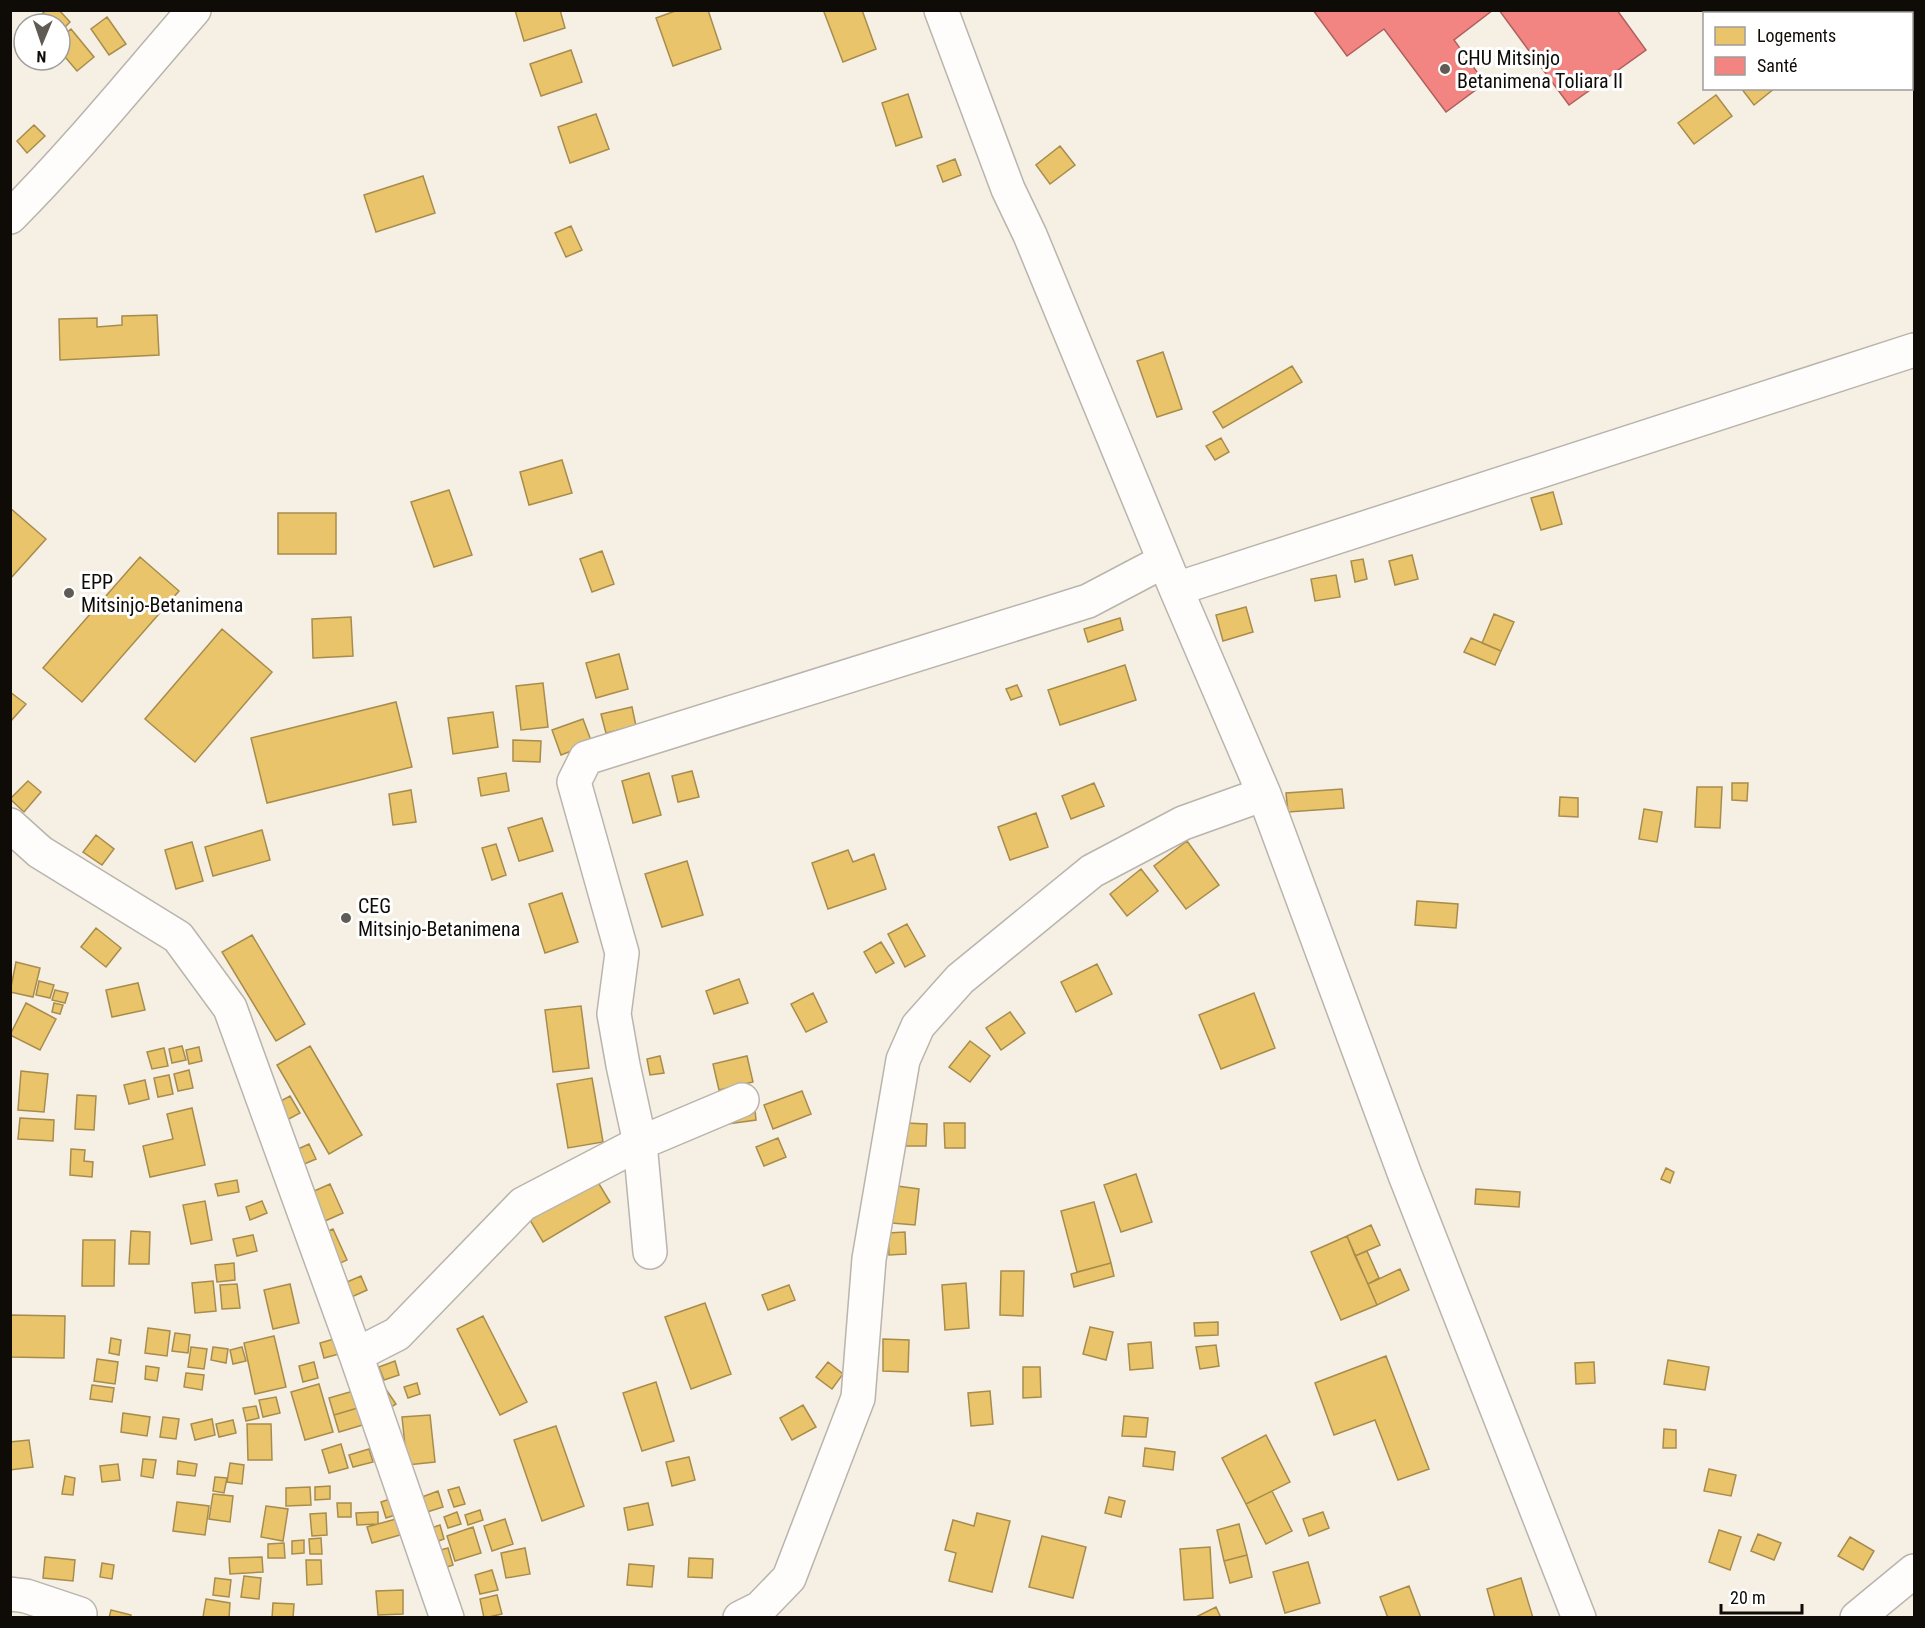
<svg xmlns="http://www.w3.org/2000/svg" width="1925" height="1628" font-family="'Roboto Condensed',sans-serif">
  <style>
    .homes { fill: #e9c46a; stroke: #a88c4c; stroke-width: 1.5 }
    .health { fill: #f28482; stroke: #ae605d; stroke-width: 1.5 }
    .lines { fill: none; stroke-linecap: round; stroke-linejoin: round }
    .minor-casing { stroke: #b9b4ac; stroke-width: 36 }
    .minor { stroke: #fefdfb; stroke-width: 33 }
    .poi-dot { fill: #605b54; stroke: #fff; stroke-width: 2 }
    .labels { text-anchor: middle; stroke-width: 6; stroke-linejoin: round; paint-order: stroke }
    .poi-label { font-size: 20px; fill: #0f0b06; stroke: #fff; text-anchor: start }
  </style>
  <rect width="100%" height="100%" fill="#f5efe4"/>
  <!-- homes -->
  <path class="homes" d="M46 10H59L70 22 60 32V24H32Z
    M515 10H560L565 28 524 41Z
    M678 10H708L721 49 673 66 656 18Z
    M827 10H862L876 49 843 62 824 12Z
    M107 17 126 44 109 55 91 29Z
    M71 29 94 57 77 71 60 51V38Z
    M571 50 582 82 541 96 530 64Z
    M1741 88H1775L1754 105Z
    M908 94 922 137 896 146 882 103Z
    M1716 95 1732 116 1694 144 1678 123Z
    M596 114 609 149 570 163 558 127Z
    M34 125 45 136 27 153 17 141Z
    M1060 146 1075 165 1050 184 1036 165Z
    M955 159 961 175 943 182 937 166Z
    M423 176 435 213 376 232 364 195Z
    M571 226 582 250 566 257 555 233Z
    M157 315 159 355 60 360 59 319 97 318V327L122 325V316Z
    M1163 352 1182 409 1157 417 1137 361Z
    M1292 366 1302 382 1223 428 1213 412Z
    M1221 438 1229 452 1215 460 1206 446Z
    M562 460 572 493 529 505 520 472Z
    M449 490 472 555 434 567 411 502Z
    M1553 492 1562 524 1541 530 1531 498Z
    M10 508 46 539 10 579Z
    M278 513H336V554H278Z
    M602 551 614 584 592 592 580 559Z
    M1412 555 1418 579 1395 585 1389 561Z
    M140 557 179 591 82 702 43 668Z
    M1363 559 1367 579 1355 582 1351 561Z
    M1336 575 1340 597 1315 601 1311 579Z
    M1246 607 1253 632 1223 641 1216 615Z
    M1494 614 1514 622 1501 651 1482 643Z
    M351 617 353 656 313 658 312 619Z
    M1120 618 1123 630 1088 642 1084 629Z
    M222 629 272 672 195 762 145 719Z
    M1471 638 1501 651 1495 665 1464 652Z
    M619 654 628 689 596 698 586 663Z
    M1125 665 1136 700 1060 725 1048 690Z
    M543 683 548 727 521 730 516 686Z
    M1017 685 1022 696 1011 700 1006 689Z
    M10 692 26 704 10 722Z
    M396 702 412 767 267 803 251 738Z
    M632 707 636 726 606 733 601 714Z
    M493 712 498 747 453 754 448 718Z
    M583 719 592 743 561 755 552 730Z
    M513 740 541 741 540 762 513 761Z
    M692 771 699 797 678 802 672 776Z
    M506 773 509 791 481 796 478 778Z
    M649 773 661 815 633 823 622 781Z
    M28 781 41 792 24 812 10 799Z
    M1094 783 1104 806 1071 819 1062 796Z
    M1732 783H1748L1747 801 1732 800Z
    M1697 787H1722L1720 828 1695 827Z
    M1342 789 1344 808 1288 812 1286 793Z
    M411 790 416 822 393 825 389 794Z
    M1560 797 1578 798V817L1559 816Z
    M1644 809 1662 812 1657 842 1639 839Z
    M1036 813 1048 847 1010 860 998 827Z
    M542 818 553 851 519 861 508 828Z
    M262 830 270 860 213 876 205 847Z
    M96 835 114 849 102 865 83 852Z
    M1187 841 1219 885 1186 909 1154 866Z
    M192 842 203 881 176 889 165 850Z
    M496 844 506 875 492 880 482 848Z
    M848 850 853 862 874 854 886 889 828 909 812 863Z
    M687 861 703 915 662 927 645 874Z
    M1141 869 1158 891 1127 916 1110 894Z
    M562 893 578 942 545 953 529 904Z
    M1417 901 1458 904 1456 928 1415 925Z
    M907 924 925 956 905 967 888 934Z
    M96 928 121 948 106 967 81 947Z
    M252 935 305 1024 276 1041 222 952Z
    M881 942 894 963 876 973 864 952Z
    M16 962 40 968 33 997 10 992Z
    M1097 964 1112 994 1076 1012 1061 982Z
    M739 979 748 1003 714 1014 706 991Z
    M39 981 54 985 50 998 36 995Z
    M138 983 145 1010 112 1017 106 990Z
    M55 990 68 993 65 1003 52 1000Z
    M813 993 827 1022 806 1032 791 1004Z
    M1254 993 1275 1048 1221 1069 1199 1015Z
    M26 1003 56 1019 40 1050 10 1035Z
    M54 1003 63 1005 60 1014 52 1012Z
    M581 1006 589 1068 553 1072 545 1010Z
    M1010 1012 1025 1033 1001 1050 986 1028Z
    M970 1041 990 1056 970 1082 949 1067Z
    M182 1046 186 1060 172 1063 169 1049Z
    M310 1046 362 1135 329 1154 277 1065Z
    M199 1047 202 1061 189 1064 186 1050Z
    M164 1048 168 1066 152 1069 147 1052Z
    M660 1056 664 1073 650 1075 647 1059Z
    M747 1056 753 1082 719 1090 713 1064Z
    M189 1070 193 1088 178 1091 174 1074Z
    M21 1071 48 1074 44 1112 18 1110Z
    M169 1075 173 1094 158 1097 154 1078Z
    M592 1078 603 1142 568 1148 557 1084Z
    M145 1080 149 1099 129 1104 124 1085Z
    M802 1091 811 1114 773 1129 764 1105Z
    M77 1095 96 1096 94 1130 75 1129Z
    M290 1096 300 1113 287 1120 277 1103Z
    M192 1108 205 1165 150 1177 143 1146 173 1139 167 1114Z
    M755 1110 756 1120 728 1124 727 1114Z
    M20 1118 54 1120 53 1141 18 1139Z
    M906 1123 927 1124 926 1146H906Z
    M944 1123H965V1148H945Z
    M778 1138 786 1157 764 1166 756 1147Z
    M309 1144 316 1159 302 1165 296 1150Z
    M71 1149 85 1150 84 1161 93 1162 92 1177 70 1175Z
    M1666 1168 1674 1172 1670 1183 1661 1179Z
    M1136 1174 1152 1222 1121 1232 1104 1185Z
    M596 1179 610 1202 543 1242 530 1220Z
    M237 1180 239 1192 218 1196 215 1184Z
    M330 1184 343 1213 316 1225 303 1196Z
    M897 1186 919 1189 915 1225 892 1223Z
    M1476 1189 1520 1192 1519 1207 1475 1204Z
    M205 1201 212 1240 191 1244 183 1205Z
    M262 1201 267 1213 250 1220 246 1207Z
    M1094 1202 1111 1263 1077 1272 1061 1211Z
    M1371 1225 1380 1245 1355 1256 1347 1236Z
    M333 1229 347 1260 330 1268 316 1236Z
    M131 1231 150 1232 149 1264H129Z
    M905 1232 906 1254 889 1255 888 1233Z
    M253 1235 257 1251 237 1256 233 1239Z
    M1347 1236 1377 1305 1341 1320 1311 1252Z
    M83 1240H115L114 1286H82Z
    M1367 1251 1379 1278 1368 1284 1355 1256Z
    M234 1263 235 1280 217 1282 215 1265Z
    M1111 1263 1114 1276 1074 1287 1071 1274Z
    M1400 1269 1409 1290 1377 1305 1368 1284Z
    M1001 1271H1024L1023 1316 1000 1315Z
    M361 1276 367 1290 347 1299 340 1285Z
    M213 1281 216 1311 195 1313 192 1283Z
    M966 1283 969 1328 945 1330 942 1285Z
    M237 1284 240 1308 222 1309 220 1285Z
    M290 1284 299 1323 273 1329 264 1290Z
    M789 1285 795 1300 768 1310 762 1295Z
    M705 1303 731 1374 691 1389 665 1317Z
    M10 1315 65 1316 64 1358 10 1357Z
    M483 1316 527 1402 500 1415 457 1329Z
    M1218 1322V1335L1195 1336 1194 1323Z
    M1090 1327 1113 1332 1106 1360 1083 1354Z
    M148 1328 170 1331 167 1356 145 1353Z
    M175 1333 190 1335 188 1353 172 1351Z
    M274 1336 286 1387 255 1394 244 1343Z
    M111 1338 121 1340 119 1355 109 1353Z
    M334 1339 339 1354 324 1358 320 1343Z
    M883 1339 909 1340 908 1372 883 1371Z
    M1151 1342 1153 1368 1130 1370 1128 1344Z
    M1216 1345 1219 1366 1200 1369 1196 1347Z
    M191 1347 207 1349 204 1369 188 1367Z
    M213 1347 228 1349 226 1363 211 1360Z
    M242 1347 246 1361 233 1364 230 1350Z
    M1386 1356 1429 1469 1398 1480 1375 1420 1334 1435 1315 1383Z
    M97 1359 118 1362 115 1384 94 1381Z
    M1668 1360 1709 1367 1705 1390 1664 1384Z
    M395 1361 399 1375 384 1380 379 1367Z
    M314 1362 318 1378 303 1382 299 1366Z
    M828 1362 843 1374 832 1389 816 1377Z
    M1594 1362 1595 1383 1576 1384 1575 1363Z
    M146 1366 159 1368 157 1381 145 1379Z
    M1023 1367H1040L1041 1397 1023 1398Z
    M186 1373 204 1375 202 1390 184 1387Z
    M656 1382 674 1441 642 1451 623 1393Z
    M417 1383 420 1394 408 1398 404 1387Z
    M319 1384 333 1432 305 1440 291 1392Z
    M92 1385 114 1388 112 1402 90 1399Z
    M383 1385 396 1404 385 1411Z
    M357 1390 361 1407 334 1415 329 1398Z
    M990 1391 993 1424 971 1426 968 1393Z
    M276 1397 280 1413 263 1417 259 1400Z
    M803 1405 816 1427 792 1440 780 1418Z
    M256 1406 259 1418 246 1421 243 1408Z
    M361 1407 366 1424 339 1432 334 1415Z
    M123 1413 150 1417 147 1436 121 1432Z
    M430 1415 435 1462 407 1465 402 1417Z
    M1124 1416 1148 1418 1146 1437 1122 1436Z
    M163 1417 179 1419 176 1439 160 1437Z
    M212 1419 215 1435 195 1440 191 1424Z
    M233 1420 236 1433 219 1437 216 1424Z
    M247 1424H271L272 1460H248Z
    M556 1426 584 1506 542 1521 514 1440Z
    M1664 1429 1676 1430V1448H1663Z
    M1266 1435 1290 1482 1246 1504 1222 1458Z
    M29 1440 33 1467 10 1470V1442Z
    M341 1444 348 1468 329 1473 322 1450Z
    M1145 1448 1175 1452 1173 1470 1143 1466Z
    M369 1449 373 1462 353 1467 349 1455Z
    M689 1457 695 1480 672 1486 666 1462Z
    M143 1459 156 1460 153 1478 141 1476Z
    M178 1461 197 1464 195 1476 177 1474Z
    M230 1463 244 1465 242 1484 227 1482Z
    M118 1464 120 1480 102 1482 100 1466Z
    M1709 1469 1736 1475 1731 1496 1704 1491Z
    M65 1476 75 1478 73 1495 62 1494Z
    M215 1477 227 1478 224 1493 213 1491Z
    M330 1486V1499L315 1500V1487Z
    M310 1487 311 1505 286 1506V1488Z
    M459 1487 465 1504 454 1507 448 1490Z
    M438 1491 443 1507 427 1512 422 1497Z
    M1272 1491 1292 1531 1266 1544 1246 1504Z
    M213 1494 233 1496 230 1522 209 1519Z
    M1109 1497 1125 1501 1121 1517 1105 1513Z
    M393 1498 398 1514 386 1518 381 1502Z
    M177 1502 209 1506 205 1535 173 1531Z
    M337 1503H351V1517H338Z
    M648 1503 653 1525 628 1530 624 1508Z
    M266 1506 288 1509 283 1541 261 1537Z
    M480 1510 483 1520 468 1525 465 1515Z
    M378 1512V1524L357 1525 356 1513Z
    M457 1512 461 1524 448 1528 444 1517Z
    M1323 1512 1329 1528 1309 1536 1303 1519Z
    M326 1513 327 1535 312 1536 310 1514Z
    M977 1513 1010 1521 992 1592 949 1581 956 1553 945 1550 953 1520 974 1526Z
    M396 1519 400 1535 372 1543 367 1527Z
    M505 1519 513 1544 492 1551 484 1526Z
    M1239 1524 1247 1555 1224 1561 1217 1530Z
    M440 1525 444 1539 430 1544 425 1530Z
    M473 1527 481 1553 455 1561 447 1536Z
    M1719 1530 1741 1537 1730 1570 1709 1562Z
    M1758 1534 1781 1543 1774 1560 1751 1551Z
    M1042 1536 1086 1547 1073 1598 1029 1587Z
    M1850 1537 1874 1551 1863 1570 1838 1556Z
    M321 1538 322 1554H310L309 1539Z
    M304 1540V1553L292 1554V1541Z
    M284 1543 285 1558H268V1544Z
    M1210 1547 1213 1598 1184 1600 1180 1549Z
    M448 1548 453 1565 438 1570 433 1552Z
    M525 1548 530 1574 506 1578 501 1553Z
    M1247 1555 1252 1577 1230 1583 1224 1561Z
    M45 1557 75 1560 73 1581 43 1578Z
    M262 1557 263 1572 230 1574 229 1558Z
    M689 1558 713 1559 712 1578 688 1577Z
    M306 1560H321L322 1584 307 1585Z
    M1308 1562 1320 1603 1285 1613 1273 1572Z
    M102 1563 114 1565 112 1579 100 1577Z
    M629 1564 654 1566 652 1587 627 1585Z
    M492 1570 498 1590 480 1594 475 1575Z
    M244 1576 261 1578 259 1599 241 1597Z
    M215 1578 231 1580 229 1597 213 1595Z
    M1521 1578 1533 1618H1495L1487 1589Z
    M1409 1586 1421 1618H1388L1380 1597Z
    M403 1590V1614L378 1615 376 1591Z
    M497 1595 502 1614 484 1618 480 1599Z
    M206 1599 230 1603 229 1618 203 1617Z
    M273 1603 294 1604 293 1618H272Z
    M1216 1607 1221 1618H1194Z
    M111 1610 131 1615 130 1618H109Z"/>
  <!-- health -->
  <path class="health" d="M1313 10H1493L1454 40 1485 83 1446 112 1384 29 1347 56Z
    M1499 10H1617L1646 50 1569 105Z"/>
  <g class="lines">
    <defs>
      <path id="minor" d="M941 10 1008 189 1030 235 1176 589 1264 794 1405 1175 1579 1618
        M10 217C75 152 133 80 194 10
        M1176 589 1914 350
        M10 825 40 852 178 937 230 1008 356 1355 447 1618
        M650 1252 640 1143 623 1065 614 1014 622 953 574 782 586 758 1088 601 1164 561
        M356 1355 397 1334 523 1204 640 1143 742 1100
        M10 1594 26 1596 80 1614
        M740 1618 760 1608 789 1578 858 1398 869 1259 903 1060 918 1026 960 979 1092 871 1183 823 1264 794
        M1857 1618 1914 1571"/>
    </defs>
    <!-- minor casing -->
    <use href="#minor" class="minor-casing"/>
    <!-- minor -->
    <use href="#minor" class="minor"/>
  </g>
  <!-- markers -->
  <g class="poi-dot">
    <circle cx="1445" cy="69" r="6"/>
    <circle cx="69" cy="593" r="6"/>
    <circle cx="346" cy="918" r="6"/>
  </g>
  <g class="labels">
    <!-- poi labels -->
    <g class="poi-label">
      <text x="1457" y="65">CHU Mitsinjo<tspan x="1457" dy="23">Betanimena Toliara II</tspan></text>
      <text x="81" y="589">EPP<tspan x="81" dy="23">Mitsinjo-Betanimena</tspan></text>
      <text x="358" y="913">CEG<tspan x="358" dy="23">Mitsinjo-Betanimena</tspan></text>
    </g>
  </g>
  <!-- border -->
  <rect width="1925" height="1628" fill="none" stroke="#0f0b06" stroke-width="24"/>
  <!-- legend -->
  <rect x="1703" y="12" width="210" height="78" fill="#ffffff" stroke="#9f9d9b" stroke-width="1.5"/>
  <rect x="1715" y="27" width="30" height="18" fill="#e9c46a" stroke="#9f9d9b" stroke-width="1.5"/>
  <text x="1757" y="42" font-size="18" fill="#0f0b06">Logements</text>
  <rect x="1715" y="57" width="30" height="18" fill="#f28482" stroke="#9f9d9b" stroke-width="1.5"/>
  <text x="1757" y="72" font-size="18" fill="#0f0b06">Santé</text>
  <!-- north arrow -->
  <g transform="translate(42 42) rotate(182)"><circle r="28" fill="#ffffff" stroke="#9f9d9b" stroke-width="1.5"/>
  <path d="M0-4.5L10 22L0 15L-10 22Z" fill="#605b54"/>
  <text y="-9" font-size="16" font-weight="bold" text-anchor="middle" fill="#0f0b06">N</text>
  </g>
  <!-- scale -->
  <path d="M1721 1604v9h81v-9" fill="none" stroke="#0f0b06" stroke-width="3"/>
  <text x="1730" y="1604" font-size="18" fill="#0f0b06" stroke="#ffffff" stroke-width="4.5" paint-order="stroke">20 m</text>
</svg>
